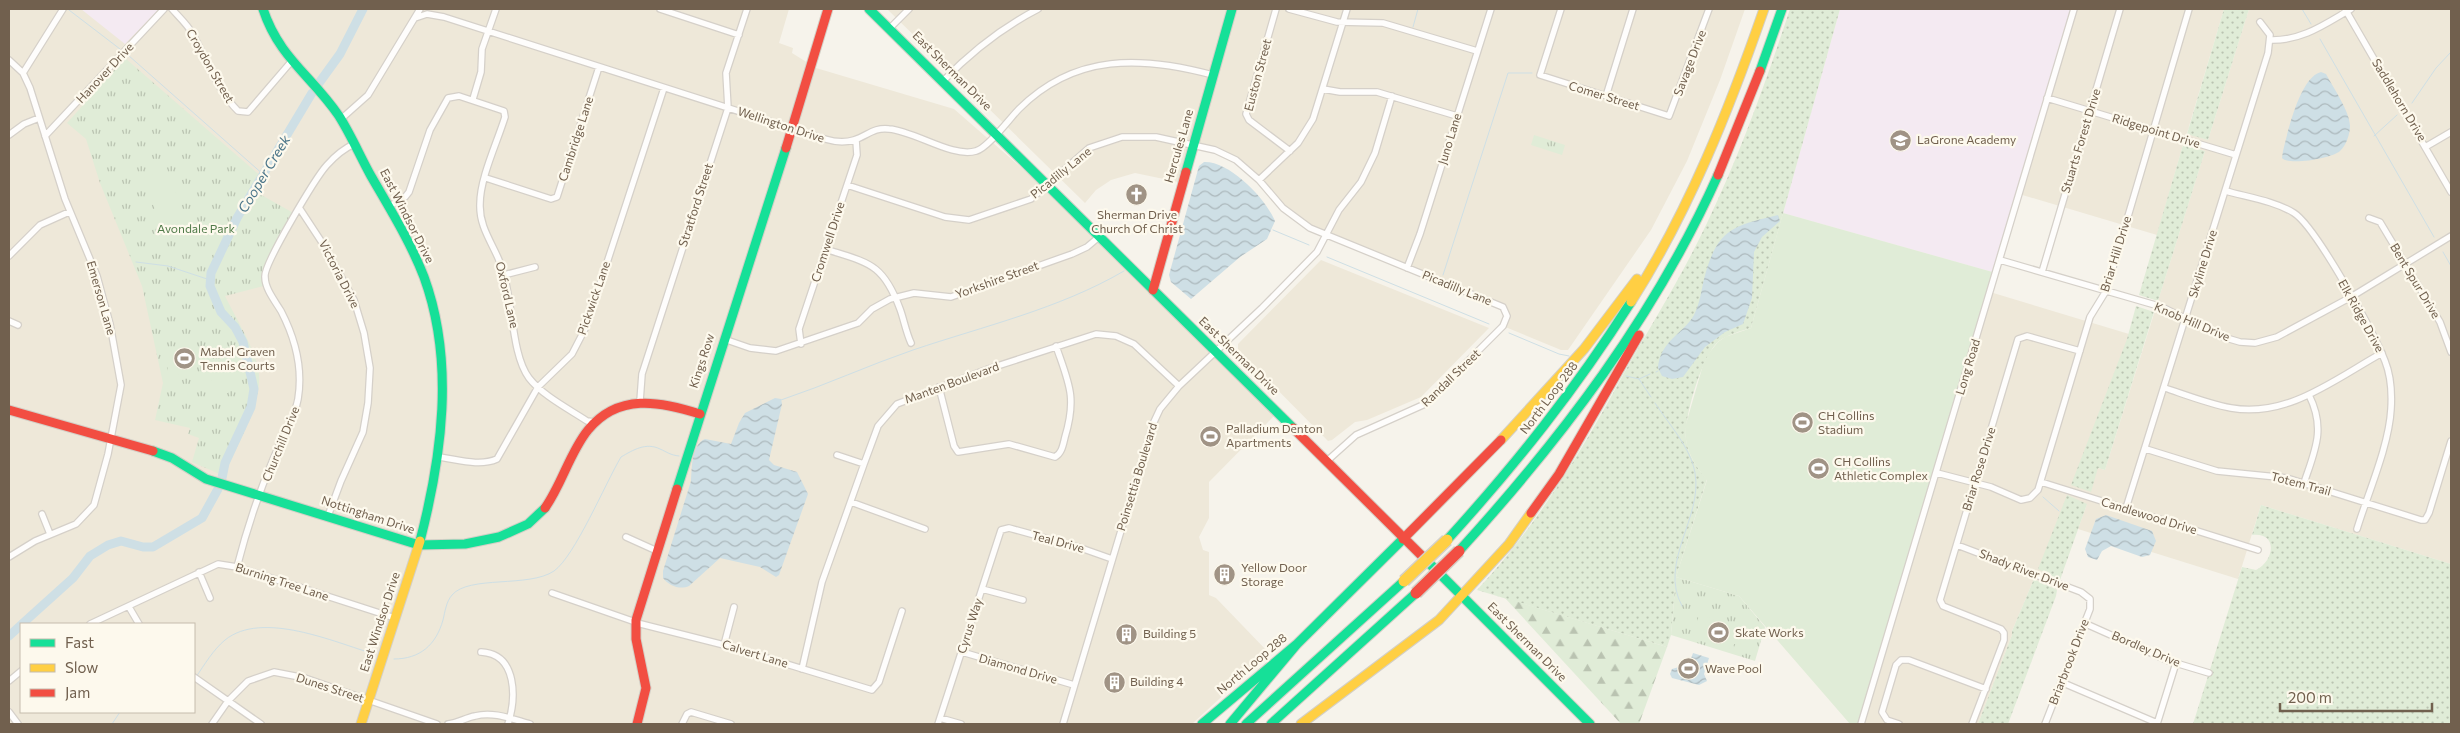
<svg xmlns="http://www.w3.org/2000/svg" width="2460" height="733" font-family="Commissioner,sans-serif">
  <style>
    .residential { fill: #eee8d9; fill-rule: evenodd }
    .education { fill: #f4eaf2 }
    .grass { fill: url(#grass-dots) }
    .forest { fill: url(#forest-firs) }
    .park { fill: url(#park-tufts) }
    .pitch { fill: #e0ecd7 }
    .water { fill: url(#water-waves) }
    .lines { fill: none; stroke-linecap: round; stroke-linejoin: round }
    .stream { stroke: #cedfe5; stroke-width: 1 }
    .river { stroke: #cedfe5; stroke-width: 9 }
    .street-casing { stroke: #d5d0c9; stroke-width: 8 }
    .fast-casing { stroke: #d3cfc6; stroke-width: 11 }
    .slow-casing { stroke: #d3cfc6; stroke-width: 11 }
    .jam-casing { stroke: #d3cfc6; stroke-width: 11 }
    .street { stroke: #fefdfc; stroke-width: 5.5 }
    .fast { stroke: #16e098; stroke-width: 9 }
    .slow { stroke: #ffcf43; stroke-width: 9 }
    .jam { stroke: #f24e42; stroke-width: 9 }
    .slow-bridge-casing { stroke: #d4cfc7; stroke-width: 14; stroke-linecap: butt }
    .jam-bridge-casing { stroke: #d4cfc7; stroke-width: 14; stroke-linecap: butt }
    .slow-bridge { stroke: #ffcf43; stroke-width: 11 }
    .jam-bridge { stroke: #f24e42; stroke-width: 11 }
    .labels { text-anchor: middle; stroke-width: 4.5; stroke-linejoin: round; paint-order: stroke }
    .street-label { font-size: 12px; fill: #71604e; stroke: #fdf9ed }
    .poi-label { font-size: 12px; fill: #71604e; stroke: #fdf9ed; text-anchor: start }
    .park-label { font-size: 12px; fill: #517b4a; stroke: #fdf9ed }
    .water-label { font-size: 14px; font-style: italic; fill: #4c768a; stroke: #fdf9ed }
  </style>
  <defs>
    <pattern id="grass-dots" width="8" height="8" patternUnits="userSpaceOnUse" patternTransform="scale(1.25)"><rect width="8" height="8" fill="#e0ecd7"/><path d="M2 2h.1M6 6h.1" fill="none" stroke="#bac3b1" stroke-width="1.8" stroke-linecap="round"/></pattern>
    <pattern id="forest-firs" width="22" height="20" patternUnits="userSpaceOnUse" patternTransform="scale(1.25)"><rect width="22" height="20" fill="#e0ecd7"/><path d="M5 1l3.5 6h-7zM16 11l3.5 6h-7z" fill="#bac3b1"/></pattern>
    <pattern id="park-tufts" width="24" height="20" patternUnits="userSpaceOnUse" patternTransform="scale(1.25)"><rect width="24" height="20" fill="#e0ecd7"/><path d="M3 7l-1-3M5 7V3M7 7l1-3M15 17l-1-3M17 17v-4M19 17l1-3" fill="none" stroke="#bac3b1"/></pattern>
    <pattern id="water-waves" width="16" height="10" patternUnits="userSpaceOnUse" patternTransform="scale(1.25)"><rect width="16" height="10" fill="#cedfe5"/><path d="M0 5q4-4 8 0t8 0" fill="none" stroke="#acb8bc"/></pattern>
  </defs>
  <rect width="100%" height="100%" fill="#f6f3eb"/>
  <!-- residential -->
  <path class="residential" d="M9 9H789L779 43 793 48 792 53 816 68 954 109 1100 236 1277 413 1209 482V518L1199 537 1203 550 1209 552V595L1216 598 1269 653 1192 724H9ZM21 624H194V712H21Z
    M887 9H1745L1720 80 1687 161 1651 230 1568 350H1561L1503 326 1505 310 1321 233 1275 199 1231 157 1193 146 1183 183 1135 173 1111 180 1096 190 1085 203Z
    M2074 9H2224L2187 133 2208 140 2249 9H2451V564L2261 505 2238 579 2078 529 2087 504 2049 575 2060 580 2057 590 2034 579 2012 631V635L1978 724H1861L1990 292 2129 334 2098 468 2105 470 2205 151 2183 145 2157 235 2019 194Z
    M1321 260 1489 328 1421 397 1367 420 1355 422 1332 440 1328 441 1238 350V344Z"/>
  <!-- education -->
  <path class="education" d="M81 9H159L125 44Z
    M1840 9H2074L1996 273 1783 213Z"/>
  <!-- grass -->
  <path class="grass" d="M1790 9H1840L1751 328C1740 331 1728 335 1719 341 1703 353 1683 419 1686 439 1688 455 1696 467 1707 479L1676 577 1671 635 1667 647 1477 590C1537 526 1581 452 1623 375 1651 325 1682 276 1707 223 1740 154 1766 82 1790 9Z
    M2224 9H2249L2208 140 2187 134Z
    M2183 145 2205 151 2158 301 2139 295Z
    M2136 306 2154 312 2105 470 2098 468 2091 492 2071 485 2127 339Z
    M2067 495 2087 504 2060 580 2038 569Z
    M2261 505 2451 564V724H2193L2242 567 2256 570C2275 560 2278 532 2252 535Z
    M2034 579 2057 590 2056 596 2008 724H1978L2012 635V631Z"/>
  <!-- forest -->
  <path class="forest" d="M1505 598 1667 647 1639 724H1621Z"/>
  <!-- park -->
  <path class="park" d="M125 58 263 178 256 192 297 215 268 263 267 285 225 296C237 321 255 347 259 374 262 403 235 449 224 476L192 462 199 438 188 434 190 428 155 420 163 383 142 286 100 183 86 139 67 123Z
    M1534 135 1565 145 1562 155 1531 145Z
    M1676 577 1739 596 1765 627 1755 661 1671 635Z"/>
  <!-- pitch -->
  <path class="pitch" d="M167 169 189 227 165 236 143 178Z
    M1783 213 1996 273 1861 724H1850L1739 596 1676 577 1707 480C1693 463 1683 447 1686 424L1703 365 1709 353 1718 342 1725 337 1751 328Z
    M171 348 199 353 195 377 167 372Z
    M212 368H228V393H212Z
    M1699 615 1745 628 1740 645 1734 644 1733 649 1693 638Z"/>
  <!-- water -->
  <path class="water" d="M2321 72 2326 74C2333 87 2350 112 2350 126 2350 134 2346 146 2340 151 2333 158 2289 166 2282 158L2283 151C2288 131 2300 77 2321 72Z
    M1204 162C1230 161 1266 199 1275 221L1267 239 1240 257 1191 299 1171 282 1169 275 1199 166Z
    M1778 215 1780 221 1762 237 1754 252 1752 298 1743 324 1725 332 1705 347 1683 377 1672 379 1662 376 1658 368C1660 341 1683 334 1694 315 1700 303 1701 292 1704 279 1717 229 1732 226 1778 215Z
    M775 398 781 399 782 404 769 460 774 465 797 472 808 494 779 575 776 577 760 567 720 558 689 586C680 590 669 586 663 578V571L691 481C692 469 691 445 705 439L731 444 739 423 745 413Z
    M2106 515 2152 531 2156 541 2150 555 2142 557 2111 546 2102 551 2097 560 2088 557 2085 549 2096 519Z
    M1693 653 1709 658 1704 674 1707 681 1699 685 1672 678 1670 674 1672 669 1689 664Z"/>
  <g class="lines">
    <!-- stream -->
    <path class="stream" d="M2302 9 2311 24
      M69 10 120 49
      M1413 27 1418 9
      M2320 39 2434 237
      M128 55 265 176
      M2412 103 2436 68 2451 52
      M2374 136 2397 115
      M1273 230 1309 245
      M2443 252 2451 266
      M1327 257 1489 324
      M136 262 168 266 210 280
      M1443 275 1508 73H1532
      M1509 333 1559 354 1569 356
      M1656 372 1658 371
      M1626 376 1639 379 1651 397
      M1639 379 1650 374
      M781 400C826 385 869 365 913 350 984 326 1059 309 1124 271
      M1655 403C1668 423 1691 448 1695 473 1703 518 1658 562 1682 606
      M2043 497 2059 511
      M394 659C420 659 436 645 443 620 445 612 446 602 452 595 469 575 529 588 554 571 575 556 605 484 621 457 633 450 646 442 660 449 667 452 670 455 679 456
      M196 677C205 664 213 650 225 640 262 610 334 642 374 654
      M112 724 120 712"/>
    <!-- river -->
    <path class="river" d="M319 83 340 54 363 9
      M222 478 225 463 251 407 254 389 243 342 235 327 221 312 210 286 211 273 237 218 312 93
      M22 624 73 578 90 556 108 545 121 541 143 547H153L202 518 218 489
      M9 636 21 625"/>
    <defs>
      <path id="street" d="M172 9C178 16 187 24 192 33 207 59 216 89 238 111L248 112 290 63
        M660 9 739 35
        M1276 9 1246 114 1249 120 1290 151
        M1289 9 1337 22 1383 23 1477 51
        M1561 9 1540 75 1669 116 1709 9
        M2345 9 2451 192
        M415 18 427 14 444 17 825 139C835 142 844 143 854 140 867 136 874 127 889 129 915 131 952 158 976 151 988 148 1010 118 1019 109 1075 53 1142 56 1213 75
        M889 29 909 9
        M2270 40C2302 41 2325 24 2351 9
        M9 60 23 73
        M943 81C972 51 1001 28 1038 9
        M1323 89 1340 92H1377L1457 116
        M1606 96 1633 9
        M2047 98 2236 155
        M473 99 481 72 482 49 496 9
        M341 119 368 95 420 9
        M9 135 24 124 39 118
        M45 136 164 9
        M2427 146 2451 132
        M486 178 551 199 557 197 599 67
        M1259 180 1298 143 1313 119 1347 9
        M847 185 945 217 969 220 1031 199 1089 148 1122 137H1156L1215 150 1236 160 1259 180 1283 208 1310 228 1503 307 1507 316 1503 326 1425 404 1356 435 1327 461
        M2226 191C2247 197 2275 201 2294 213 2316 227 2374 333 2385 361 2391 376 2392 393 2391 409 2389 446 2368 493 2357 529
        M388 207 405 197 409 192 430 130 448 98 459 96 504 111 505 117C497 143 480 178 480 204 479 229 495 246 502 268 513 299 511 354 529 378 543 396 569 409 587 421L595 422
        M300 209 323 244 354 300 364 333 370 368 368 403 363 432 341 481 328 516
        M2369 218 2380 222 2440 322 2451 352
        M825 249C869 263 883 263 900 309 904 320 906 332 911 343
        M9 256 40 225 69 212
        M2000 260 2162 307 2223 337 2240 342 2255 343 2277 337 2351 297 2451 236
        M1407 268 1420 234 1491 9
        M2042 272 2120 9
        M504 275 535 267
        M9 321 18 325
        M724 339 750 348 776 351 858 323 872 309 890 299 914 293 951 297 1072 254 1087 247 1100 236
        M801 344 799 329 857 155 856 140
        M939 387 954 446 958 452 1009 444 1055 457C1062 453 1063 445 1065 437 1077 397 1069 384 1056 346
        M2165 388C2186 395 2209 404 2231 408 2288 418 2335 379 2382 353
        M640 401 642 374 728 108 726 73 747 9
        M2146 449 2217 471 2287 478 2421 520H2425L2429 513 2451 441
        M837 455 864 464
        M438 457C456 459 479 467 497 459L538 387 572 354 586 327 664 88
        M1937 473 1991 487 2021 500 2030 498 2038 490 2090 317 2106 291 2189 9
        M2041 482 2258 550
        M2304 483C2315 450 2326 429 2309 395
        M851 502 925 529
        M2126 508 2268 53 2270 35 2260 22
        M42 514 50 534
        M626 537 657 551
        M1957 545 2081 592 2090 599V609L2045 724
        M9 557 35 541 76 524 94 505 108 454 121 385 110 324 97 276 65 199 30 88 23 73 63 9
        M237 567C246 532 258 495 272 462 280 441 294 422 298 399 303 369 295 338 281 311 275 301 265 289 265 277 263 265 316 177 327 165 335 156 343 149 354 144
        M199 572 210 598
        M982 589 1023 600
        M552 593 641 624 724 645 872 690 879 682 902 611
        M129 607 139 624
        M2084 623 2169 661 2209 673
        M90 624 218 564 237 567 395 618
        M724 645 734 607
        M481 652C518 654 516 699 508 724
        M962 652 1074 685
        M802 669 822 582 864 464 878 426 897 404 988 369 1096 334 1116 336 1134 344 1179 386
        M194 677 261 724
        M9 681 21 671
        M2061 682 2157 723
        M9 712 18 724
        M940 718 961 724
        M212 724 228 701 248 681 274 672 305 678 437 724
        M448 724C458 723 465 718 475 716 493 711 512 719 530 724
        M682 724 687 714 691 712 731 724
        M938 724 1001 530 1009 528 1078 547 1112 559
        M1063 724 1153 424 1160 409 1179 386 1262 308 1317 252 1339 210 1361 182 1375 153 1392 96
        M1861 724 2074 9
        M1899 724 1887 720 1882 712 1896 665 1901 660H1909L1986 689
        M1972 724 2004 640V633L2001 629 1943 606 1940 600 2018 339 2027 336 2080 351
        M2157 724 2176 663"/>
      <path id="fast" d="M263 9C279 58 312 76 339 116 351 135 360 156 371 176 390 209 410 241 424 277 455 362 442 456 420 541
        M869 9 1293 428
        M1760 71 1782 9
        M1186 172 1232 9
        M153 451 172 458 206 479 419 545 465 544 499 537 528 524 545 508
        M677 489 786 148
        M1447 540C1517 463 1575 390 1631 302
        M1459 551C1562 438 1655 316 1718 175
        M1423 557 1590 724
        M1202 724 1297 644 1403 539
        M1230 724 1297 644
        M1246 724 1404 581
        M1271 724 1416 593"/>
      <path id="slow" d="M1631 302C1689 211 1729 110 1764 9
        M1501 440 1584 349 1637 279
        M361 724 420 541
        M1301 724 1439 620 1509 544 1531 513"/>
      <path id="jam" d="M786 148 828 9
        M1718 175 1760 71
        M1153 290 1186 172
        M9 410 153 451
        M1293 428 1423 557
        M545 508C562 484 570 452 588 430 618 393 660 401 700 414
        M1531 513 1559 474 1639 335
        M1403 539 1501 440
        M637 724 646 688 636 639V620L677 489"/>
    </defs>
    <!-- street casing -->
    <use href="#street" class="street-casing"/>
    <!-- fast casing -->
    <use href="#fast" class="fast-casing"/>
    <!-- slow casing -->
    <use href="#slow" class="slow-casing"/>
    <!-- jam casing -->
    <use href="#jam" class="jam-casing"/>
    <!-- street -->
    <use href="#street" class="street"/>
    <!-- fast -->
    <use href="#fast" class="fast"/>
    <!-- slow -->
    <use href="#slow" class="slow"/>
    <!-- jam -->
    <use href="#jam" class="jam"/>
    <defs>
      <path id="slow-bridge" d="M1404 581 1447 540"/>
      <path id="jam-bridge" d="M1416 593 1459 551"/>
    </defs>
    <!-- slow-bridge casing -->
    <use href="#slow-bridge" class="slow-bridge-casing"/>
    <!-- jam-bridge casing -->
    <use href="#jam-bridge" class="jam-bridge-casing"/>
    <!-- slow-bridge -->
    <use href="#slow-bridge" class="slow-bridge"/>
    <!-- jam-bridge -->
    <use href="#jam-bridge" class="jam-bridge"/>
  </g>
  <!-- icons -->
  <defs>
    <symbol id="school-disc" viewBox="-11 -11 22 22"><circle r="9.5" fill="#a09385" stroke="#fdf9ed"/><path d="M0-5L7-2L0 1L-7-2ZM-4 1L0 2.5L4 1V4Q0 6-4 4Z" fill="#fff"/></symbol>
    <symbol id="church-disc" viewBox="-11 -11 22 22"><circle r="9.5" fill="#a09385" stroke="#fdf9ed"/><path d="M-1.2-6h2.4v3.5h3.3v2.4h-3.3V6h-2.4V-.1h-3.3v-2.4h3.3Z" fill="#fff"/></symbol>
    <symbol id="stadium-disc" viewBox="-11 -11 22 22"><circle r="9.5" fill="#a09385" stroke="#fdf9ed"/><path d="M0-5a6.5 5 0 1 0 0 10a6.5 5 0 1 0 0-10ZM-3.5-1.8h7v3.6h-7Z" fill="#fff"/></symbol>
    <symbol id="building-disc" viewBox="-11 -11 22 22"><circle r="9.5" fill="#a09385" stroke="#fdf9ed"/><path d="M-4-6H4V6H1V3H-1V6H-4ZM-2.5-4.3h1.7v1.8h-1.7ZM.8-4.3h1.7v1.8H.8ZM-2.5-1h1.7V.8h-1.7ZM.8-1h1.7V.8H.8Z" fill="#fff"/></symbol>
  </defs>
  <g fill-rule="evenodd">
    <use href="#school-disc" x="1888" y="128" width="25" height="25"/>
    <use href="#church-disc" x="1124" y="182" width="25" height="25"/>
    <use href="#stadium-disc" x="172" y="346" width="25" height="25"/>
    <use href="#stadium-disc" x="1790" y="410" width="25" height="25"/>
    <use href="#stadium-disc" x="1198" y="424" width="25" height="25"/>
    <use href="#stadium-disc" x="1806" y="456" width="25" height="25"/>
    <use href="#building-disc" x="1212" y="562" width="25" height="25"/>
    <use href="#stadium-disc" x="1706" y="620" width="25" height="25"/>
    <use href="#building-disc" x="1114" y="622" width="25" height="25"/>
    <use href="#stadium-disc" x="1676" y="656" width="25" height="25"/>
    <use href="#building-disc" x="1102" y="670" width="25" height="25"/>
  </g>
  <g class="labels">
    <!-- street labels -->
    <g class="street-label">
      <text transform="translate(1690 63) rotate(-69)" y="4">Savage Drive</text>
      <text transform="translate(210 66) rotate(60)" y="4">Croydon Street</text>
      <text transform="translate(952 71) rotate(45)" y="4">East Sherman Drive</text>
      <text transform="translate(105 73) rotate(-47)" y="4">Hanover Drive</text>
      <text transform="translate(1258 75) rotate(-75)" y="4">Euston Street</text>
      <text transform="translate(1604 96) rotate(17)" y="4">Comer Street</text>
      <text transform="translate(2399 100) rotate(59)" y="4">Saddlehorn Drive</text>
      <text transform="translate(781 125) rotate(18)" y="4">Wellington Drive</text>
      <text transform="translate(2156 131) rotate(17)" y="4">Ridgepoint Drive</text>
      <text transform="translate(576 139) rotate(-72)" y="4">Cambridge Lane</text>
      <text transform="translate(1450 139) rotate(-73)" y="4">Juno Lane</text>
      <text transform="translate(2081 141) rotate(-73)" y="4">Stuarts Forest Drive</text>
      <text transform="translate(1179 146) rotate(-74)" y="4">Hercules Lane</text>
      <text transform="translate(1061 173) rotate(-39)" y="4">Picadilly Lane</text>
      <text transform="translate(696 205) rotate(-72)" y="4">Stratford Street</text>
      <text transform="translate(407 216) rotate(63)" y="4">East Windsor Drive</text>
      <text transform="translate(828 242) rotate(-72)" y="4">Cromwell Drive</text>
      <text transform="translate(2116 254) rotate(-73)" y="4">Briar Hill Drive</text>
      <text transform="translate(2203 264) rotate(-73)" y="4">Skyline Drive</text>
      <text transform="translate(339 274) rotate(63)" y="4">Victoria Drive</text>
      <text transform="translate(997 280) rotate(-20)" y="4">Yorkshire Street</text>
      <text transform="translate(2415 281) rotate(59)" y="4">Bent Spur Drive</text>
      <text transform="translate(1457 288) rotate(22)" y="4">Picadilly Lane</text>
      <text transform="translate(507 295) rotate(77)" y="4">Oxford Lane</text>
      <text transform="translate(101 298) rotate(74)" y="4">Emerson Lane</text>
      <text transform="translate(594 298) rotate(-71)" y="4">Pickwick Lane</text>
      <text transform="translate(2361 316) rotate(61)" y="4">Elk Ridge Drive</text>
      <text transform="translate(2192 322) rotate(23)" y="4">Knob Hill Drive</text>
      <text transform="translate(1239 356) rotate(44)" y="4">East Sherman Drive</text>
      <text transform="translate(702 361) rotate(-72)" y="4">Kings Row</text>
      <text transform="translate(1968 367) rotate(-73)" y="4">Long Road</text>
      <text transform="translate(1451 378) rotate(-44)" y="4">Randall Street</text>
      <text transform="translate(952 383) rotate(-20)" y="4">Manten Boulevard</text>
      <text transform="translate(1549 398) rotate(-53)" y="4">North Loop 288</text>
      <text transform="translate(281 444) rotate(-68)" y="4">Churchill Drive</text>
      <text transform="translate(1979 469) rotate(-73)" y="4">Briar Rose Drive</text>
      <text transform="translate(1137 477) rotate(-73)" y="4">Poinsettia Boulevard</text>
      <text transform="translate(2301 484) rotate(15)" y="4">Totem Trail</text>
      <text transform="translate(368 515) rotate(18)" y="4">Nottingham Drive</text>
      <text transform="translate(2149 516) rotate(17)" y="4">Candlewood Drive</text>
      <text transform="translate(1058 542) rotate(15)" y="4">Teal Drive</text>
      <text transform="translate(2024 570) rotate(21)" y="4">Shady River Drive</text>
      <text transform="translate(282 582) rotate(18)" y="4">Burning Tree Lane</text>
      <text transform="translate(380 622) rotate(-72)" y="4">East Windsor Drive</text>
      <text transform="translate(970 626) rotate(-72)" y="4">Cyrus Way</text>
      <text transform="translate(1527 642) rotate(45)" y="4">East Sherman Drive</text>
      <text transform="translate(2146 649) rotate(23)" y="4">Bordley Drive</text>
      <text transform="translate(755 654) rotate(17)" y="4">Calvert Lane</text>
      <text transform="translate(2069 662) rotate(-69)" y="4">Briarbrook Drive</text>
      <text transform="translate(1252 664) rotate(-40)" y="4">North Loop 288</text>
      <text transform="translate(1018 669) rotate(16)" y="4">Diamond Drive</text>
      <text transform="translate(330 688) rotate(18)" y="4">Dunes Street</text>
    </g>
    <!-- poi labels -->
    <g class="poi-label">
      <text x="1917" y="144">LaGrone Academy</text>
      <text x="1137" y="219" text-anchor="middle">Sherman Drive<tspan x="1137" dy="14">Church Of Christ</tspan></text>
      <text x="200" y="356">Mabel Graven<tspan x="200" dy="14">Tennis Courts</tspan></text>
      <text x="1818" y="420">CH Collins<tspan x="1818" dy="14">Stadium</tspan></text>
      <text x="1226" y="433">Palladium Denton<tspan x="1226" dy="14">Apartments</tspan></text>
      <text x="1834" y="466">CH Collins<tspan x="1834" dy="14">Athletic Complex</tspan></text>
      <text x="1241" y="572">Yellow Door<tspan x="1241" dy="14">Storage</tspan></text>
      <text x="1735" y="637">Skate Works</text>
      <text x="1143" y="638">Building 5</text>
      <text x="1705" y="673">Wave Pool</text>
      <text x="1130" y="686">Building 4</text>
    </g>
    <!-- park labels -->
    <g class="park-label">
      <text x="196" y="233">Avondale Park</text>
    </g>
    <!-- water labels -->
    <g class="water-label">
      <text transform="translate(264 174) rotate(-59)" y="5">Cooper Creek</text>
    </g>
  </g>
  <!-- border -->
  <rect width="2460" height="733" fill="none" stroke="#71604e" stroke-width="20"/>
  <!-- legend -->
  <rect x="20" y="623" width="175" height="90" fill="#fdf9ed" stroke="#c5bcad"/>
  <rect x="30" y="639" width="25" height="8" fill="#16e098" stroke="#c5bcad"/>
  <text x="65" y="648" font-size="15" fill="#71604e">Fast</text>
  <rect x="30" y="664" width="25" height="8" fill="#ffcf43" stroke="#c5bcad"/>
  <text x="65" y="673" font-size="15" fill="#71604e">Slow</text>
  <rect x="30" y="689" width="25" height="8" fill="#f24e42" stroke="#c5bcad"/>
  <text x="65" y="698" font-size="15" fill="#71604e">Jam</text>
  <!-- scale -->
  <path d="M2280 703v8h152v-8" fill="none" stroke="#71604e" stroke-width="2.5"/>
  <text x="2288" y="703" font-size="15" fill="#71604e" stroke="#fdf9ed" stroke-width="4" paint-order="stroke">200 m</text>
</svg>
